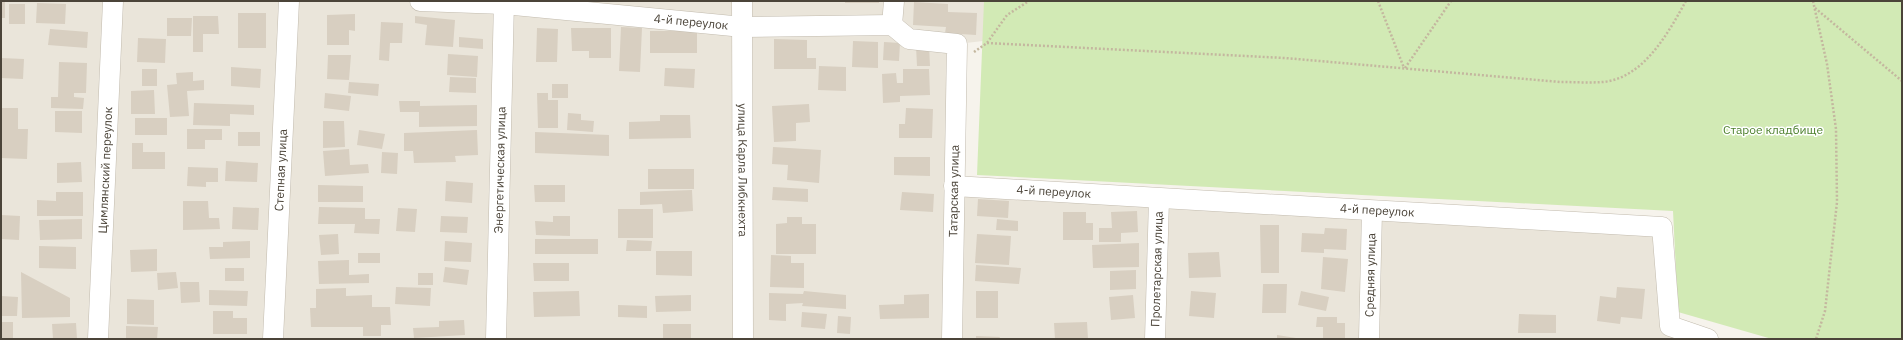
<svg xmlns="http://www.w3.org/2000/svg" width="1903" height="340" font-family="'IBM Plex Sans',sans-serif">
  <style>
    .residential { fill: #eae5da }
    .green { fill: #d2eab5 }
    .building { fill: #d8cfc1 }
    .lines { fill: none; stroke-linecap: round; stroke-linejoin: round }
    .minor-casing { stroke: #c2bbae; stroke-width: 21 }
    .path { stroke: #c4b79f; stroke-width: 2.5; stroke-dasharray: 2 2; stroke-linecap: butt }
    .minor { stroke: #fff; stroke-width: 20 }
    .labels { text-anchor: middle; stroke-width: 3; stroke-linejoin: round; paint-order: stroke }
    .street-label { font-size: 12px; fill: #4b4439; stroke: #fff }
    .park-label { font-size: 12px; fill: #4a7f2a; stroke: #fff }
  </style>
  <rect width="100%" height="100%" fill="#f6f3ec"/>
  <!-- residential -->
  <path class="residential" d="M1 1H985L983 41 957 44 954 186 1662 227 1670 325 1708 339H1Z"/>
  <!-- green -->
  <path class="green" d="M984 1H1902V339H1772L1678 312 1673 211 977 175Z"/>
  <!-- building -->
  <path class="building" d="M845 1H879V3H845Z
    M1 2H5V18H1Z
    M914 2 948 4V12L977 13 976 35 945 33 946 27 913 25Z
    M37 3 66 4 65 24 36 23Z
    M9 4H25V24H9Z
    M238 13H266V48H238Z
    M355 14V31L349 30V45H327V15Z
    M193 16H218L219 34H203V52H193Z
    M415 16 455 20 453 47 425 45 427 25 415 23Z
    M167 18H192L191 36H167Z
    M381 22 403 23 402 43H390L389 61 379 60Z
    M621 27 642 28 640 72 619 71Z
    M537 28 558 29 557 62H536Z
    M571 28H611V58H589V51H572Z
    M50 29 88 32 87 48 48 45Z
    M650 31H697V53H650Z
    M459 37 483 39V49L459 47Z
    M138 38 166 39 165 63 137 62Z
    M774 39 807 40V58H816V69H774Z
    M853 41 878 42V68L852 67Z
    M884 42 900 43 899 61 883 60Z
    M929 45 930 66H917L916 46Z
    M448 54 478 56 477 77 447 75Z
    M328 55H351L349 80 327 79Z
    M1 58 24 59 23 79 1 78Z
    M59 62 87 63 86 93H74V97L84 98 83 109 51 108V97H58Z
    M819 66 846 67V91L818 90Z
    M231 67 261 69 260 88 231 86Z
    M665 68 695 69 694 88 664 86Z
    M142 69H157V86H142Z
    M903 69H929L930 95 900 96V102L883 103 882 74 896 73 897 83H903Z
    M193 72V81L204 80V90L187 91 189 116 170 117 167 85 177 84 176 73Z
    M450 77 476 78V93L449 92Z
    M349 82 379 84 378 96 348 93Z
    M552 84H568V98H552Z
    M154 90 155 114H131V91Z
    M325 93 351 96 349 111 324 108Z
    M537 93H548V100H558V128H538Z
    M399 101H420V106L477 105V126L419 127V112H400Z
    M194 103 254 105V115L230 114V126L193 125Z
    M809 104 810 122 796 123V141L774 142 772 106Z
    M1 108H18V129H28L27 159 1 158Z
    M906 108 933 109 932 138H899V124H905Z
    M55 111H82V133L55 132Z
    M568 113 581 114V120L594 121 593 132 567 130Z
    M660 115H690L691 138 629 139V122L660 121Z
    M135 118H167V135H135Z
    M323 121H344L345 147 323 148Z
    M187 129H222V140H205V149H187Z
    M359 130 385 134 382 149 357 145Z
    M477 130 478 155 455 156 456 162 414 163 413 151H404V133Z
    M238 132H260V146H238Z
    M535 132 609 135V156L535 153Z
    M132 143H143V152H165V169H132Z
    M773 147 821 150 819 183 787 180 788 165 772 164Z
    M349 149 350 165 368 164 369 173 325 176 323 151Z
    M382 152 398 153 397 174 381 173Z
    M894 157H930V176L894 175Z
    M226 161 258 163 257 182 225 181Z
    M81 162 82 182 57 183V163Z
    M188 167 218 168V182H206V187L187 186Z
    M648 169H694V189H648Z
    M446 181 473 183 472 203 445 201Z
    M318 185 363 186V202H318Z
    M534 185H565V202H535Z
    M773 187 808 189V202L772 200Z
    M692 190 693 211 663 213 662 204 640 205V192Z
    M56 192H83V216H37V200L56 201Z
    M902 192 934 194 933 212 900 210Z
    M978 199 1009 201 1008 218 977 216Z
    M183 201H208L209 218H219L220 229 183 230Z
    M233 207 259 208 258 230 232 229Z
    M319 207 365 208V219H380L379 234 354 233 355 224H318Z
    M398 208 417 209 415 232 396 231Z
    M618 209H653V238H618Z
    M1137 211 1138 232 1121 233V242H1099V228H1112L1111 212Z
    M1063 212H1086V223H1093V240H1063Z
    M1 215 20 216 19 240 1 239Z
    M441 216 468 217 467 233 440 232Z
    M553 216H570V236L536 235 535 221 553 222Z
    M787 217H802V224H816V254H776V224L787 223Z
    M82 219V239L40 240 39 220Z
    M997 219 1018 221V231L996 230Z
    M1260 225H1279V273H1261Z
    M1325 228 1347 229 1346 250 1324 249V253L1301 252 1302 233 1324 234Z
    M338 234 339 254 321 255 319 235Z
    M977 234 1011 236 1009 265 975 263Z
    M535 239H598V254H535Z
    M627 240 652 241 651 251H626Z
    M250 241V258L210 259 209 247H223V242Z
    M445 241 472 243 471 262 444 261Z
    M1139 243V267L1093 268 1092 245Z
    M39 246 76 247V269L39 268Z
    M157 249V271L131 272 130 250Z
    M656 251H692V276L656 275Z
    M1219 252 1221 277 1189 278 1188 253Z
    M358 253H380V263H358Z
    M771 255 791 256V263H804V288L770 287Z
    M1323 257 1348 259 1345 292 1321 289Z
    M349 260V275L369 274V283L319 284 318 261Z
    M533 263H569V281H534Z
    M976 265 1021 268 1019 284 975 281Z
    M445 267 469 270 467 285 443 282Z
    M225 268H244V281H225Z
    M1136 270V289L1110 290V271Z
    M21 272 70 298V317L22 318Z
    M176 272 178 288 158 290 157 273Z
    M418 273H433V285H418Z
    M180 282H199L200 302 181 303Z
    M1263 284H1287L1286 313H1262Z
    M396 287 431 288 430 306 395 304Z
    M1617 287 1645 289 1642 319 1621 317 1620 324 1597 321 1600 296 1616 298Z
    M346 288V296L372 295V307H390L391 325H381V336H363V327H311L310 308H316V289Z
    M209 290 248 291 247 306 209 305Z
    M579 291 580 316 534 317 533 292Z
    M804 291 846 295V309L802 306 803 303 786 304V321L769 320V293L803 294Z
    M976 291H998V318H976Z
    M1191 291 1216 293 1214 318 1189 316Z
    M1301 291 1329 297 1326 311 1298 305Z
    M929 294V318L880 319 879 305 904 304V295Z
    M691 295V311L656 312 655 296Z
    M1133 295 1135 318 1111 320 1109 297Z
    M1 296 18 297 17 316H1Z
    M127 299 154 300V325L127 324Z
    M618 305 647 306V318L618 317Z
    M213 311H233V318H247V334H213Z
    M802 312 827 314 825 329 801 327Z
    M1519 314 1556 315V333H1518Z
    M838 316 851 317 850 334 837 333Z
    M1317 317H1337V323H1345V339H1323V327H1316Z
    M464 320 465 335 414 338 413 328 439 327V321Z
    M1 322H13V339H1Z
    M1087 322 1088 339H1055L1054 323Z
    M76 323 77 339H53L52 324Z
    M663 324H691V339H663Z
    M126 326 158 327 157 339H126Z
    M1277 335 1296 338V339H1277Z
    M976 336 1000 337 999 339H976Z"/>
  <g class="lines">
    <defs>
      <g id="minor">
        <path id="s1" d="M420 1 504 4 743 27 892 25 909 39 957 44 952 339"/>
        <path id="s2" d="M742 1 743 339"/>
        <path d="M892 25 894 1"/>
        <path id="s3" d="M954 186 1662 227 1670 326 1708 339"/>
        <path id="s4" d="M98 339 113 1"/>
        <path id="s5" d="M273 339 289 1"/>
        <path id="s6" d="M496 339 504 1"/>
        <path id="s7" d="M1155 339 1159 199"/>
        <path id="s8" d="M1369 339 1372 211"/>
      </g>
    </defs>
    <!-- minor casing -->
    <use href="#minor" class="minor-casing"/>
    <!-- path -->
    <path class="path" d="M1378 1 1404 68
      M1813 1 1827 64 1836 129 1837 202 1825 311 1816 339
      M1815 8 1902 81
      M987 43 1285 58 1560 82C1574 82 1589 83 1603 82 1644 78 1668 33 1686 1
      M974 52 987 43 1007 15 1029 1
      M1405 68 1451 1"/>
    <!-- minor -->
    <use href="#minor" class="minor"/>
  </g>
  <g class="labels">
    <!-- street labels -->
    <g class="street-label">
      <text dy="4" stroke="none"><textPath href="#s1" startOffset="272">4-й переулок</textPath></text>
      <text dy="4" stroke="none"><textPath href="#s4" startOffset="169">Цимлянский переулок</textPath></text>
      <text dy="4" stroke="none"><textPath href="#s5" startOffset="169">Степная улица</textPath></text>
      <text dy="4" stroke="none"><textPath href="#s6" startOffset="169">Энергетическая улица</textPath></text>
      <text dy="4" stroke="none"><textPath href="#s2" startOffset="169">улица Карла Либкнехта</textPath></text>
      <text transform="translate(954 191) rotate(-89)" y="4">Татарская улица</text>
      <text dy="4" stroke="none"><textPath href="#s3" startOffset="100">4-й переулок</textPath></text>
      <text dy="4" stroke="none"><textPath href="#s3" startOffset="424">4-й переулок</textPath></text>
      <text dy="4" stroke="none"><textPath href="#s7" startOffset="70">Пролетарская улица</textPath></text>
      <text dy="4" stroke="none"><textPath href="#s8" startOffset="64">Средняя улица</textPath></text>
    </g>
    <!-- park labels -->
    <g class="park-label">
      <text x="1773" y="134">Старое кладбище</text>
    </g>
  </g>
  <!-- border -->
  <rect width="1903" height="340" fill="none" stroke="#4b4439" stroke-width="4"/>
</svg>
